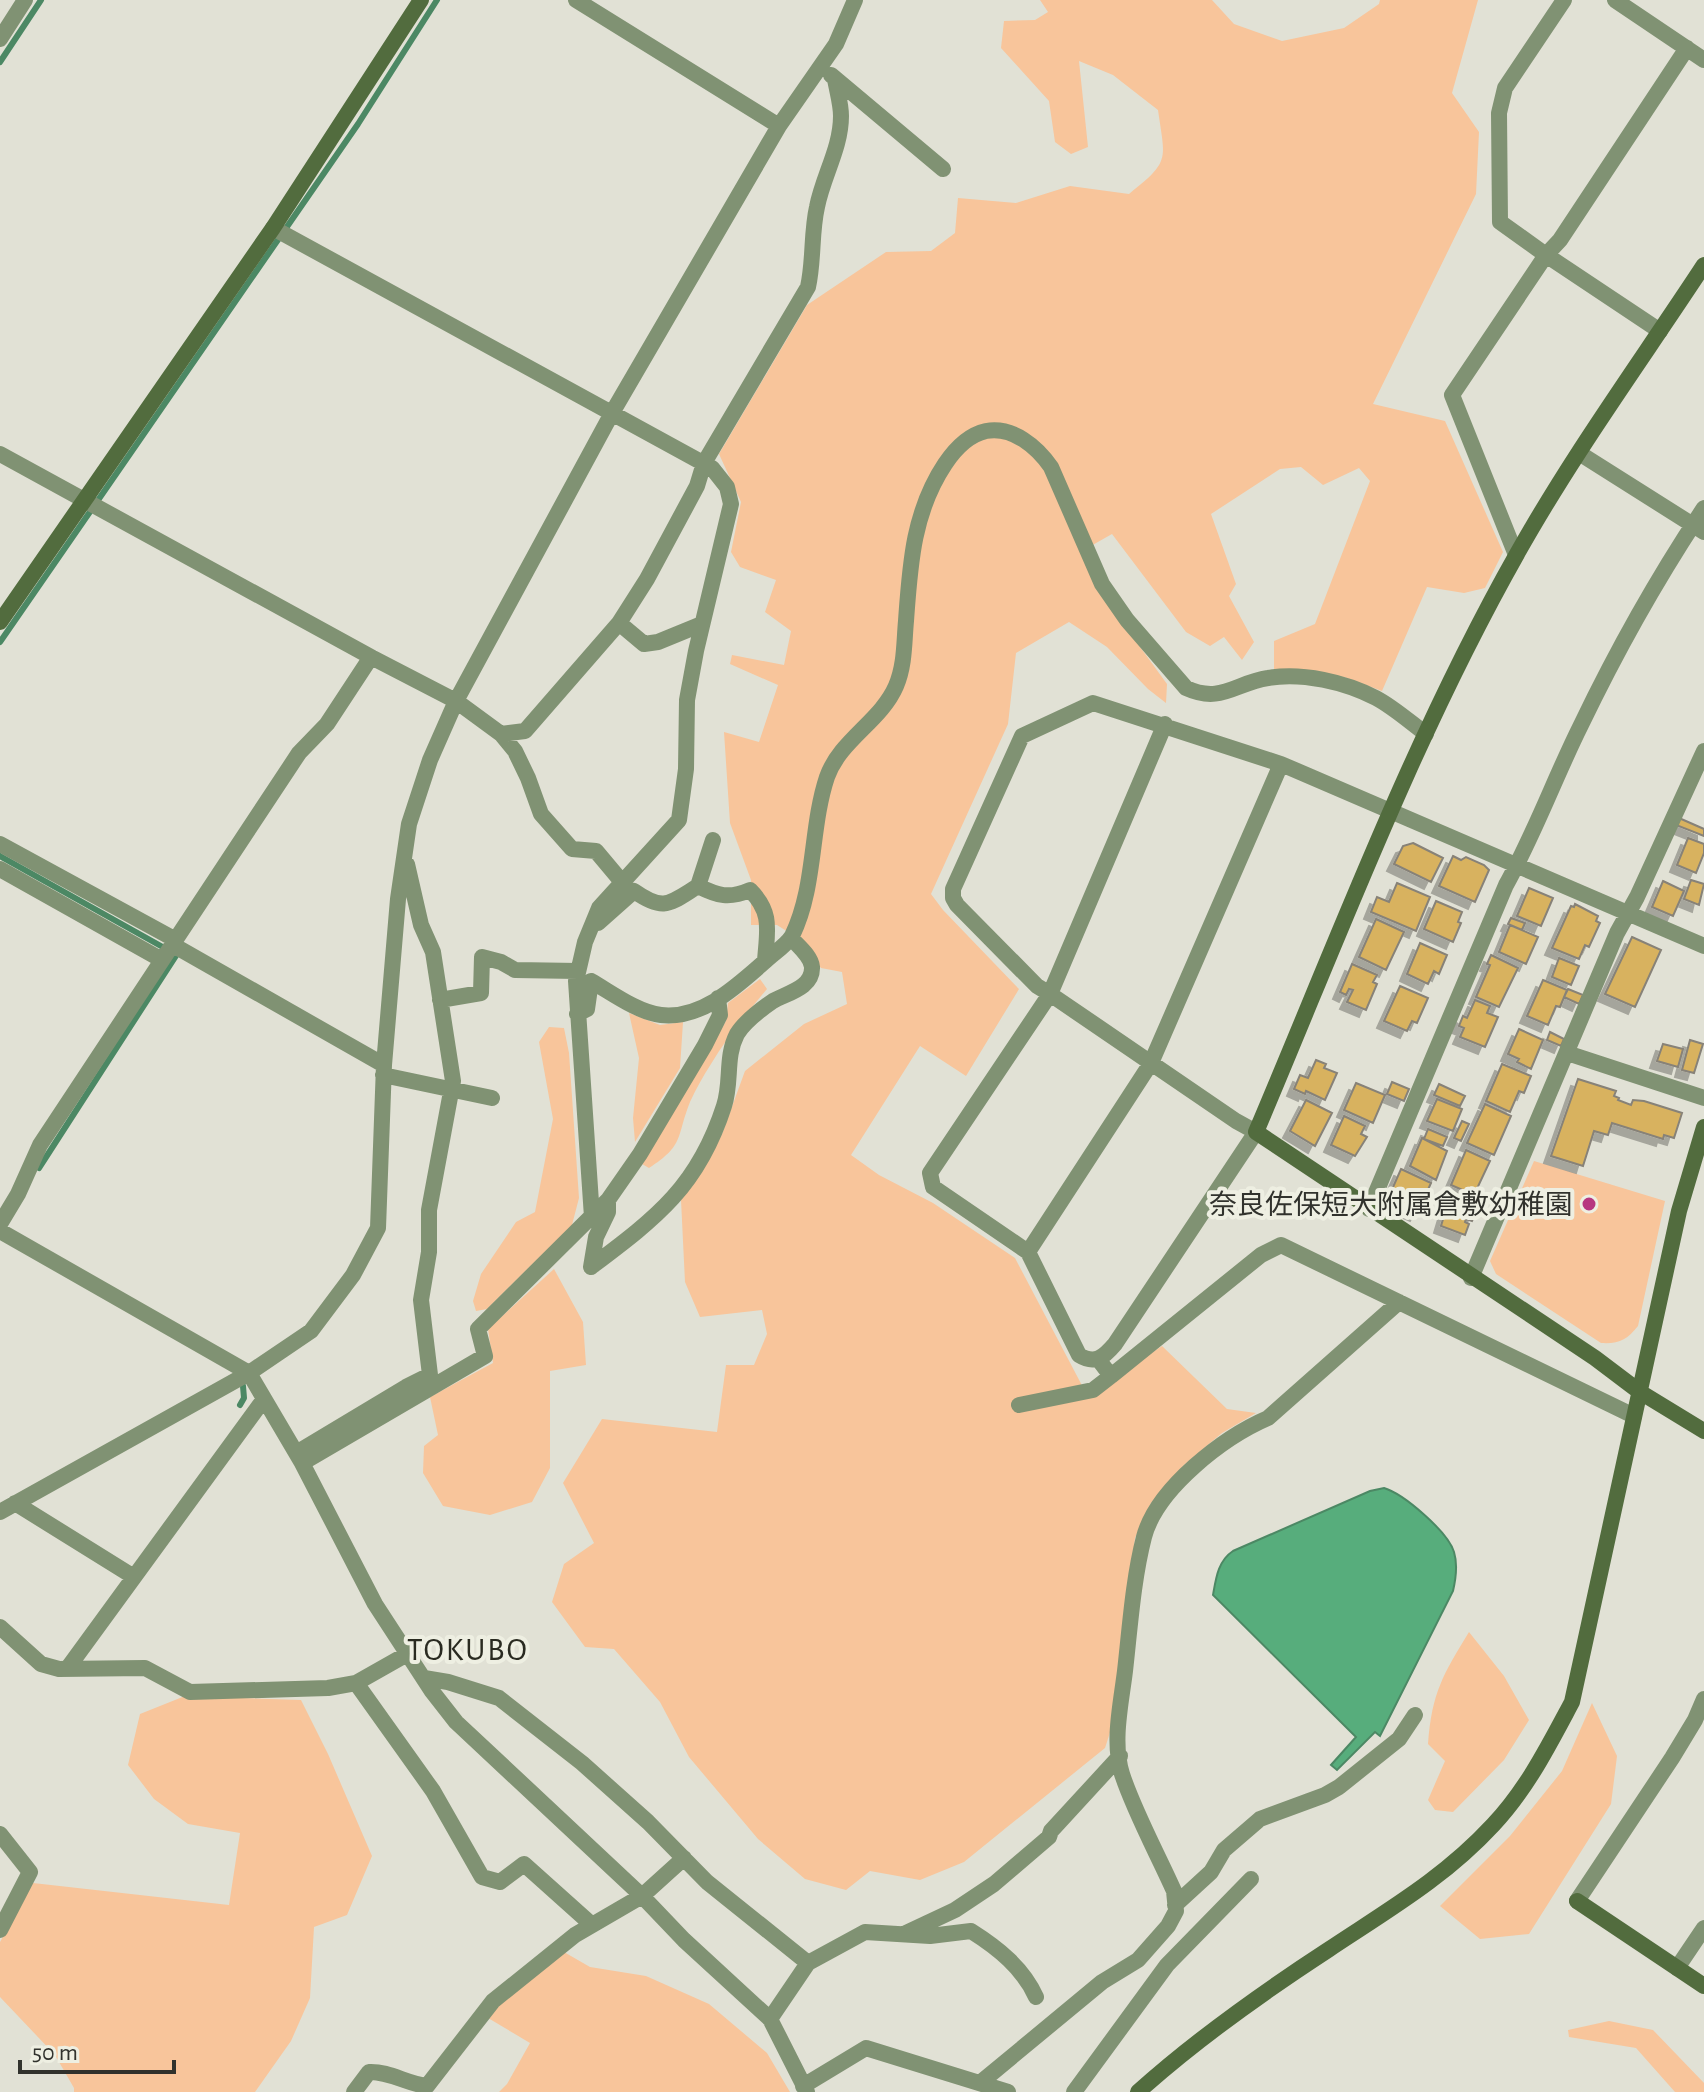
<svg xmlns="http://www.w3.org/2000/svg" width="1704" height="2092" font-family="'Alegreya Sans','Noto Sans JP',sans-serif">
  <style>
    .green { fill: #f8c59b }
    .water { fill: #57ad7c; stroke: #4c8864; stroke-width: 2 }
    .lines { fill: none; stroke-linecap: round; stroke-linejoin: round }
    .stream { stroke: #4c8864; stroke-width: 6 }
    .building { fill: #d8b25e; stroke: #878278; stroke-width: 2; filter: url(#shadow) }
    .street { stroke: #809273; stroke-width: 16 }
    .secondary { stroke: #526c3e; stroke-width: 16 }
    .poi-dot { fill: #b73680; stroke: #eeefe2; stroke-width: 3 }
    .labels { text-anchor: middle; stroke-width: 8; stroke-linejoin: round; paint-order: stroke }
    .poi-label { font-size: 28px; fill: #31322d; stroke: #eeefe2; text-anchor: end }
    .quarter-label { font-size: 32px; letter-spacing: 2px; fill: #2a2b21; stroke: #eeefe2 }
  </style>
  <defs>
    <filter id="shadow"><feDropShadow dx="-7" dy="7" stdDeviation="0" flood-color="#0004"/></filter>
  </defs>
  <rect width="100%" height="100%" fill="#e1e1d5"/>
  <!-- green -->
  <path class="green" d="M1040 0H1212L1234 24 1282 41 1344 28 1379 4 1380 0H1478L1452 93 1479 132 1476 194 1373 404 1445 421 1503 552 1485 588 1464 593 1427 587 1382 691 1344 677 1274 672V641L1315 624 1370 481 1359 468 1323 485 1301 467 1280 469 1211 514 1236 584 1229 596 1254 642 1242 660 1224 637 1210 646 1186 632 1112 534 1082 551 1119 618 1167 684 1166 703 1148 689 1107 647 1069 622 1016 653 1008 724 931 894 943 910 1019 989 966 1076 920 1046 851 1155 879 1175 933 1203 1015 1258 1087 1395 1162 1346 1227 1409 1256 1413 1222 1433 1184 1465 1151 1503 1135 1538 1115 1717 1105 1748 964 1862 920 1880 870 1871 846 1890 805 1879 758 1839 689 1757 660 1702 614 1649 585 1647 552 1602 564 1564 594 1543 563 1483 602 1419 717 1432 726 1365H754L767 1334 762 1310 700 1317 685 1282 681 1200 699 1175 722 1134 745 1071 804 1024 847 1004 842 972 821 968 796 937 777 925H751V880L730 823 724 732 759 742 778 685 730 664 732 655 784 665 791 631 765 612 776 580 740 567 731 552 741 502 719 454 807 305 886 252 931 251 955 233 958 198 1016 203 1070 186 1129 194C1171 161 1165 160 1158 110L1113 75 1079 61 1088 147 1071 154 1055 142 1049 101 1001 48 1004 21 1035 20 1048 12Z
    M760 979 767 989C747 1013 727 1037 711 1064 703 1076 696 1089 690 1102 676 1137 685 1145 649 1168L642 1164 726 1021 728 1003Z
    M629 1013 660 1025 683 1022 680 1068 635 1142 633 1118 639 1058Z
    M549 1027 564 1028 569 1053 579 1198 572 1225 487 1309 476 1311 473 1301 481 1274 516 1222 535 1212 553 1119 539 1042Z
    M1534 1161 1665 1201 1638 1326C1627 1340 1619 1344 1601 1343L1496 1274 1490 1261Z
    M554 1269 583 1322 586 1365 550 1371V1468L532 1502 490 1515 443 1506 423 1473 424 1446 438 1435 430 1397 493 1363 488 1329Z
    M1469 1632 1504 1676 1529 1720 1504 1760 1453 1812 1435 1810 1428 1800 1445 1761 1428 1744C1432 1692 1443 1675 1469 1632Z
    M185 1696 301 1700 328 1754 372 1856 347 1915 314 1927 310 1998 291 2041 255 2092H74V2088L55 2055 0 1997V1942L33 1883 229 1905 240 1833 188 1824 154 1799 128 1765 140 1714Z
    M1592 1703 1617 1756 1611 1804 1529 1934 1480 1939 1440 1906 1510 1836 1562 1771Z
    M564 1952 590 1967 646 1976 709 2004 767 2053 790 2092H499L507 2084 530 2043 488 2018 498 2006Z
    M1609 2021 1653 2030 1704 2083V2092H1675L1636 2048 1569 2037 1568 2030Z"/>
  <!-- water -->
  <path class="water" d="M1384 1488C1404 1494 1448 1532 1454 1552 1458 1565 1456 1578 1453 1591L1380 1736 1375 1732 1337 1770 1331 1765 1356 1737 1213 1595C1216 1578 1218 1561 1233 1551L1370 1491Z"/>
  <g class="lines">
    <!-- stream -->
    <path class="stream" d="M0 62 41 0
      M0 642 358 124 437 0
      M0 856 168 950
      M39 1168 177 954
      M240 1405 244 1398 243 1386"/>
  </g>
  <!-- building -->
  <path class="building" d="M1679 818 1704 829V836L1676 825Z
    M1688 838 1704 844V853L1696 873 1677 865Z
    M1413 843 1443 858 1431 882 1394 864 1403 846Z
    M1453 856 1461 860 1466 857 1484 865 1489 870 1475 902 1439 886Z
    M1691 880 1704 884 1699 905 1684 899Z
    M1663 881 1684 891 1673 916 1652 907Z
    M1397 883 1430 897 1416 931 1371 912 1377 897 1389 902Z
    M1529 888 1553 898 1541 926 1517 916Z
    M1436 901 1462 912 1458 922 1461 923 1453 942 1424 929Z
    M1575 904 1598 916 1596 921 1600 923 1589 947 1585 945 1579 959 1552 948 1571 906 1574 907Z
    M1511 918 1525 923 1522 930 1508 924Z
    M1376 919 1404 932 1386 970 1359 957Z
    M1510 925 1538 937 1526 964 1499 952Z
    M1632 937 1661 950 1635 1007 1605 994Z
    M1420 943 1447 955 1439 974 1434 971 1428 984 1407 974Z
    M1491 955 1518 968 1499 1007 1476 997 1490 965 1487 964Z
    M1559 958 1579 966 1571 985 1552 977Z
    M1352 964 1377 975 1373 982 1377 984 1366 1010 1347 1002 1353 990 1349 989 1346 995 1340 992Z
    M1543 980 1567 990 1560 1007 1556 1006 1548 1025 1527 1016Z
    M1400 986 1428 998 1417 1023 1412 1021 1407 1031 1384 1021Z
    M1568 989 1583 995 1579 1004 1564 997Z
    M1475 1000 1490 1006 1487 1013 1498 1017 1485 1047 1460 1037 1464 1028 1459 1026 1463 1016 1467 1018Z
    M1519 1029 1543 1040 1531 1069 1517 1062 1519 1059 1508 1054Z
    M1550 1032 1564 1039 1561 1046 1547 1040Z
    M1690 1040 1703 1044 1694 1073 1682 1070Z
    M1663 1044 1683 1049 1678 1067 1657 1061Z
    M1316 1060 1326 1064 1324 1068 1337 1073 1325 1100 1306 1091 1305 1094 1294 1089 1300 1075 1308 1078Z
    M1502 1064 1531 1076 1524 1093 1519 1091 1510 1112 1486 1101Z
    M1578 1079 1616 1091 1614 1096 1619 1098 1618 1100 1631 1105 1633 1100 1644 1101 1682 1113 1674 1138 1664 1135 1663 1139 1612 1123 1608 1135 1594 1131 1583 1166 1551 1156Z
    M1392 1082 1409 1089 1404 1101 1387 1094Z
    M1356 1083 1385 1095 1373 1123 1344 1110Z
    M1439 1084 1465 1096 1460 1106 1434 1095Z
    M1437 1099 1462 1109 1453 1131 1427 1121Z
    M1306 1100 1332 1113 1315 1146 1290 1131Z
    M1485 1104 1511 1116 1494 1155 1467 1143Z
    M1344 1116 1365 1126 1361 1134 1367 1137 1355 1156 1331 1145Z
    M1462 1121 1469 1124 1461 1141 1454 1138Z
    M1428 1129 1447 1137 1443 1146 1424 1139Z
    M1422 1138 1447 1151 1436 1180 1410 1166Z
    M1466 1150 1490 1161 1474 1195 1451 1185Z
    M1401 1169 1431 1183 1417 1214 1392 1203 1395 1196 1390 1194Z
    M1450 1196 1473 1205 1472 1209 1476 1211 1472 1221 1466 1219 1465 1222 1469 1224 1465 1235 1441 1226Z"/>
  <g class="lines">
    <!-- street -->
    <path class="street" d="M576 0 779 126
      M1615 0 1704 60
      M0 39 25 0
      M831 75 943 169
      M273 228 712 468 727 487 731 504 696 651 687 700 686 769 679 820 599 908 585 942 576 981 592 1217
      M1660 331 1546 255 1560 240 1687 48
      M1579 453 1704 532
      M0 454 371 657 456 701 501 734 525 731 619 623 647 579 697 486 704 463 808 287C814 260 811 233 817 207 823 176 841 148 841 116 841 104 837 91 835 79
      M1516 555 1452 395 1546 255 1500 222 1499 113 1505 88 1564 0
      M619 623 644 644 658 642 702 624
      M1165 724 1050 994 930 1173 933 1187 1028 1252 1079 1355C1095 1365 1104 1357 1115 1344L1256 1132 1236 1121 1050 994 1037 986 957 905 953 898V889L1022 736 1093 703 1281 764 1704 946
      M501 734 515 751 528 778 541 814 572 849 596 851 622 882
      M0 844 176 940
      M0 869 162 960
      M698 886C718 896 729 899 750 890 773 913 767 931 765 961
      M598 923 634 891C664 912 669 904 698 886L713 840
      M173 945 384 1065
      M440 1000 481 993 482 957 501 962 515 970 578 971
      M577 1014 587 1009 591 981C612 993 637 1012 661 1015 704 1020 741 982 770 957 777 951 787 944 792 936 816 887 810 828 827 777 840 740 881 721 896 686 905 665 904 642 906 621 910 565 913 512 945 464 955 449 968 435 986 431 1013 426 1037 447 1051 467L1102 584 1127 620 1186 688C1221 704 1235 683 1268 678 1302 672 1345 682 1376 698 1393 707 1410 722 1426 734
      M1567 1053 1704 1098
      M383 1075 492 1098
      M608 1201V1212L596 1237 591 1267C656 1218 698 1187 724 1106 732 1082 725 1057 737 1034 745 1021 760 1010 773 1001 787 993 813 988 812 967 811 956 798 946 791 938
      M1369 1209 1506 885C1535 833 1555 777 1581 725 1617 650 1658 577 1704 508
      M0 1224 18 1194 40 1145 299 753 327 724 371 657
      M0 1231 249 1373 302 1463 375 1604 431 1690 456 1722 642 1896 684 1940 770 2019 807 2092
      M1028 1252 1151 1063 1281 764
      M1471 1278 1617 933 1637 897 1704 751
      M1098 1359 1111 1376 1261 1255 1281 1245 1634 1416
      M1019 1405 1093 1390 1111 1376
      M296 1453 406 1387 430 1375 421 1300 429 1252V1210L453 1081 433 952 421 925 407 864
      M302 1463 485 1356 478 1329 608 1200 640 1154 705 1045 720 1015 718 998
      M15 1503 134 1577
      M0 1512 249 1373 311 1331 353 1275 378 1228 384 1065 398 899 409 824 430 760 456 701 612 413 779 126 836 44 855 0
      M0 1627 41 1664 59 1669 145 1668 190 1692 328 1688 356 1683 409 1653
      M67 1669 264 1399
      M424 1678 448 1682 499 1698 582 1763 648 1822 707 1882 808 1963 865 1932 930 1936 971 1931C998 1948 1023 1968 1036 1997
      M356 1683 433 1791 482 1877 500 1882 524 1864 591 1924
      M0 1834 30 1872 0 1930
      M1577 1901 1672 1758 1695 1720 1704 1699
      M1175 1905 1211 1872 1224 1850 1260 1819 1325 1795 1339 1787 1399 1739 1415 1715
      M906 1933 955 1910 994 1884 1049 1837 1051 1831 1120 1756
      M1677 1968 1704 1928
      M770 2019 808 1963
      M980 2083 1102 1982 1138 1960 1168 1926 1176 1911 1174 1891C1158 1855 1134 1811 1122 1774 1112 1742 1121 1704 1125 1671 1130 1627 1133 1580 1144 1537 1157 1488 1224 1437 1268 1418L1399 1302
      M803 2086 866 2048 1008 2092
      M354 2092 369 2072C389 2071 407 2084 427 2086L493 2001 575 1935 642 1896 684 1858
      M1074 2092 1167 1965 1251 1879"/>
    <!-- secondary -->
    <path class="secondary" d="M1704 265C1641 361 1573 454 1517 554 1413 738 1338 939 1256 1132L1595 1358 1640 1392 1704 1431
      M0 622 273 228 421 0
      M1577 1901 1704 1986
      M1138 2092C1198 2038 1262 1993 1328 1950 1388 1910 1444 1878 1493 1825 1527 1789 1549 1745 1572 1702L1679 1211 1704 1127"/>
  </g>
  <!-- markers -->
  <circle class="poi-dot" cx="1589" cy="1204" r="8"/>
  <g class="labels">
    <!-- poi labels -->
    <g class="poi-label">
      <text x="1573" y="1214">奈良佐保短大附属倉敷幼稚園</text>
    </g>
    <!-- quarter labels -->
    <g class="quarter-label">
      <text x="468" y="1660">TOKUBO</text>
    </g>
  </g>
  <!-- scale -->
  <path d="M20 2060v12h154v-12" fill="none" stroke="#31322d" stroke-width="4"/>
  <text x="32" y="2060" font-size="24" fill="#31322d" stroke="#eeefe2" stroke-width="6" paint-order="stroke">50 m</text>
</svg>
